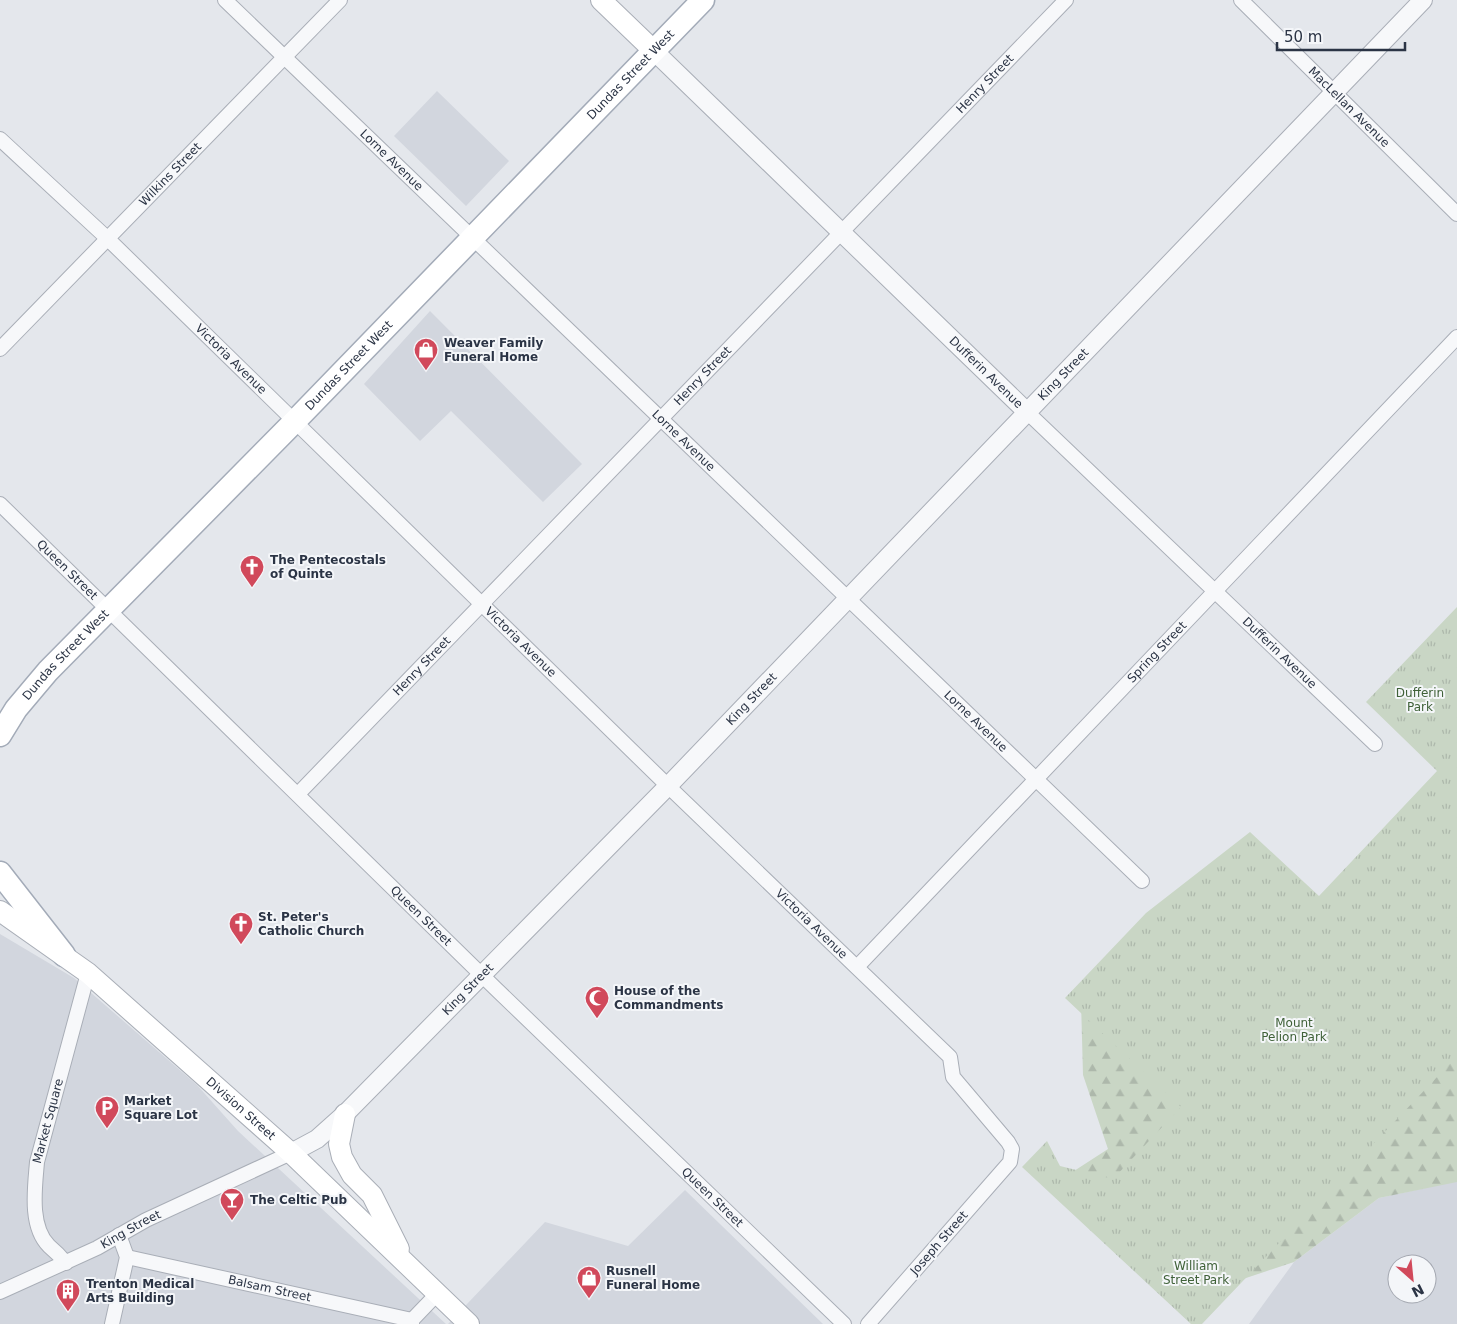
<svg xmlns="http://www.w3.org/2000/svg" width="1457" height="1324" font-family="'DejaVu Sans',sans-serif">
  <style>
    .built { fill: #d2d6de; fill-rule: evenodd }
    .forest { fill: url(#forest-firs) }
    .park { fill: url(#park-tufts) }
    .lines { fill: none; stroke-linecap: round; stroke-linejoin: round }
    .minor-casing { stroke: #a9aeb7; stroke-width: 16 }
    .tertiary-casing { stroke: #a9aeb7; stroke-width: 20 }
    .secondary-casing { stroke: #a9aeb7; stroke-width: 22 }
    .primary-casing { stroke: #a3abb8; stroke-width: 25 }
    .minor { stroke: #f7f8fa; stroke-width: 14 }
    .tertiary { stroke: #f7f8fa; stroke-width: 18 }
    .secondary { stroke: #fff; stroke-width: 20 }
    .primary { stroke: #fff; stroke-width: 22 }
    .labels { text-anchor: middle; stroke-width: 4; stroke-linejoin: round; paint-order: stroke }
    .street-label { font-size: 12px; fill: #2b3445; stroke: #f4f6f9 }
    .poi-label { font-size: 12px; font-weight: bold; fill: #2b3445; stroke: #f4f6f9; text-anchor: start }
    .park-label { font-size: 12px; fill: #3f6138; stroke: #f4f6f9 }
  </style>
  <defs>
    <pattern id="forest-firs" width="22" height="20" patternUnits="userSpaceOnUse" patternTransform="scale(1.25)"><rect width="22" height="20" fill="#c9d6c5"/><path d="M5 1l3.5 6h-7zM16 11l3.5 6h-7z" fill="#adb8ab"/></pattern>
    <pattern id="park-tufts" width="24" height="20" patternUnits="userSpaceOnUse" patternTransform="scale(1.25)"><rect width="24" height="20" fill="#c9d6c5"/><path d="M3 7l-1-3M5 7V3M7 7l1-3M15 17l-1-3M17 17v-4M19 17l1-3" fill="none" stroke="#adb8ab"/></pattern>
  </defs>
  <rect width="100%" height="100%" fill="#e4e7ec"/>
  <!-- built -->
  <path class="built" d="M437 91 509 161 466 206 394 136Z
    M430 311 582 464 543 502 451 411 420 441 364 384Z
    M0 934 74 978 197 1085 238 1131 446 1324H0Z
    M1457 1181V1324H1249L1294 1262 1379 1198ZM1397 1264H1427V1294H1397Z
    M685 1190 823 1324H448L545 1222 628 1246Z"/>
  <!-- forest -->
  <path class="forest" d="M1457 965V1182L1379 1198 1294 1262 1234 1282 1074 1171 1108 1149 1083 1075 1081 1001Z"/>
  <!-- park -->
  <path class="park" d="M1457 607V1056L1202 1324H1191L1022 1167 1047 1141 1060 1166 1113 1179 1181 1107 1065 998 1146 913 1250 832 1319 896 1437 771 1366 702Z"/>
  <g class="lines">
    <defs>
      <g id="minor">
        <path id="s1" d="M225 0 1142 881"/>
        <path id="s2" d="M1241 0 1457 214"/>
        <path id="s3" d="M0 139 108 239 668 786 950 1057 953 1077 1008 1142 1012 1149 1010 1162 868 1324"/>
        <path id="s4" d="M0 349 340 0"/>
        <path id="s5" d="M1027 412 1375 744"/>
        <path id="s6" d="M0 504 495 988 844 1324"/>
        <path id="s7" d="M298 794 1066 0"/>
        <path id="s8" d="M857 967 1457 337"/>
        <path id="s9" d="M127 1257 412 1320"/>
        <path id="s10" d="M66 1263C60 1256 55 1251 49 1246 29 1226 35 1187 37 1162L88 973"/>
        <path id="s11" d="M0 1292 97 1248 146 1220 291 1153"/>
        <path d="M112 1324 127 1257 119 1235"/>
        <path d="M412 1324V1320L438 1293"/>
      </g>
      <g id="tertiary">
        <path id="s12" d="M654 51 1027 412"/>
        <path id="s13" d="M291 1153 317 1139 345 1114 668 786 1423 0"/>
      </g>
      <g id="secondary">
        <path d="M601 0 654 51"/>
        <path id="s14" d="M0 911 88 973 291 1153 469 1324"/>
        <path d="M345 1114 339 1144 342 1157 352 1175 372 1195 399 1249"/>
      </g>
      <g id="primary">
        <path id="s15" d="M0 735 16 709 48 671 295 421 703 0"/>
        <path d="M0 873 64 955"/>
      </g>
    </defs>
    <!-- minor casing -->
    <use href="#minor" class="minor-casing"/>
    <!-- tertiary casing -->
    <use href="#tertiary" class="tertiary-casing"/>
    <!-- secondary casing -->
    <use href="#secondary" class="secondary-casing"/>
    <!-- primary casing -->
    <use href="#primary" class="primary-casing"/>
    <!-- minor -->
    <use href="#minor" class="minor"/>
    <!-- tertiary -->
    <use href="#tertiary" class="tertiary"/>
    <!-- secondary -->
    <use href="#secondary" class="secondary"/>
    <!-- primary -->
    <use href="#primary" class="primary"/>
  </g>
  <!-- icons -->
  <defs>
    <symbol id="shop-pin" viewBox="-11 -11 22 30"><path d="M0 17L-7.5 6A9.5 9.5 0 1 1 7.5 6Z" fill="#d1495b" stroke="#f4f6f9"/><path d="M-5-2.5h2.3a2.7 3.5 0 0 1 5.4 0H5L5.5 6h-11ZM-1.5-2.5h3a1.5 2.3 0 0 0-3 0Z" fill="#fff"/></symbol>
    <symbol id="church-pin" viewBox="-11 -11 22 30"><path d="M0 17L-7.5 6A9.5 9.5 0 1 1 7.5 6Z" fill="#d1495b" stroke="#f4f6f9"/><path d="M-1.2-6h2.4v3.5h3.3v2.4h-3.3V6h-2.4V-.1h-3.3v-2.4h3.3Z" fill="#fff"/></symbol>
    <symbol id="mosque-pin" viewBox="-11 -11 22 30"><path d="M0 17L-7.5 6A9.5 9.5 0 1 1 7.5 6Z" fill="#d1495b" stroke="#f4f6f9"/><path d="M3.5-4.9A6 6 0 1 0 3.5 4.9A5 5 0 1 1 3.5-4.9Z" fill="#fff"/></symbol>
    <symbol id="parking-pin" viewBox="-11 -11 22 30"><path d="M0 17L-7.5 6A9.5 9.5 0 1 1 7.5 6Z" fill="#d1495b" stroke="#f4f6f9"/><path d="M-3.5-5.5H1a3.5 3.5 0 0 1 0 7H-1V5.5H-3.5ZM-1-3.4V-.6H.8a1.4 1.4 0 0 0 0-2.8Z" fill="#fff"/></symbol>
    <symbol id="bar-pin" viewBox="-11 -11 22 30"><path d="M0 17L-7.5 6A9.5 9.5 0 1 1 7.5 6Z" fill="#d1495b" stroke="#f4f6f9"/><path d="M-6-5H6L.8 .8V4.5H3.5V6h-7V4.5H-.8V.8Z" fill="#fff"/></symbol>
    <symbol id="building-pin" viewBox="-11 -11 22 30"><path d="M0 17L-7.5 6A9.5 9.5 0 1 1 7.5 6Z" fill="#d1495b" stroke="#f4f6f9"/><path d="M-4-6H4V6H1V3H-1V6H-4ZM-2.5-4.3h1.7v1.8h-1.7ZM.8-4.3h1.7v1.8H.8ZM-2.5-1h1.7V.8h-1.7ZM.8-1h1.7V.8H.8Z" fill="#fff"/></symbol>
  </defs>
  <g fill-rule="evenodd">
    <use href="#shop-pin" x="412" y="336" width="28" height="38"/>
    <use href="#church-pin" x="238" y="553" width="28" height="38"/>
    <use href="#church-pin" x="227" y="910" width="28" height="38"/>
    <use href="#mosque-pin" x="583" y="984" width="28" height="38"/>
    <use href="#parking-pin" x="93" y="1094" width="28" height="38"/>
    <use href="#bar-pin" x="218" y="1186" width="28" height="38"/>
    <use href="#shop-pin" x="575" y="1264" width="28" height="38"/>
    <use href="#building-pin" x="54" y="1277" width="28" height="38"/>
  </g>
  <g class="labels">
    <!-- street labels -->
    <g class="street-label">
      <text dy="4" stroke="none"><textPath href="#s15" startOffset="914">Dundas Street West</textPath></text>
      <text dy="4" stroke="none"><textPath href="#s7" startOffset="988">Henry Street</textPath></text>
      <text dy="4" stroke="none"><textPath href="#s2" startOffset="152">MacLellan Avenue</textPath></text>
      <text dy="4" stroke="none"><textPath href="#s1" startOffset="231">Lorne Avenue</textPath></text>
      <text dy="4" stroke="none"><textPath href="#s4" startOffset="244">Wilkins Street</textPath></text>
      <text dy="4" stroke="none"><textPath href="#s3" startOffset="319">Victoria Avenue</textPath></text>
      <text dy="4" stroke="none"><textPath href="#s15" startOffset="509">Dundas Street West</textPath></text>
      <text dy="4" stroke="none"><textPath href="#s12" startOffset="462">Dufferin Avenue</textPath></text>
      <text dy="4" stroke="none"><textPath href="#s7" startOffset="582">Henry Street</textPath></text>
      <text dy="4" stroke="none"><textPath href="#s13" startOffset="1098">King Street</textPath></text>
      <text dy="4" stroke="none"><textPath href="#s1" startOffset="636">Lorne Avenue</textPath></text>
      <text dy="4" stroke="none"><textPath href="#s6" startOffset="94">Queen Street</textPath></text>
      <text dy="4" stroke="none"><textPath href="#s3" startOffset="724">Victoria Avenue</textPath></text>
      <text dy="4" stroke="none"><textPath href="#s8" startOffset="435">Spring Street</textPath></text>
      <text dy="4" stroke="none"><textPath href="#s5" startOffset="349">Dufferin Avenue</textPath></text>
      <text dy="4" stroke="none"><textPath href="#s15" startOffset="104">Dundas Street West</textPath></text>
      <text dy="4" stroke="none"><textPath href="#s7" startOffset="178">Henry Street</textPath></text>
      <text dy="4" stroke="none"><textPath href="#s13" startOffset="648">King Street</textPath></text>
      <text dy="4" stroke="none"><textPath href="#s1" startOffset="1041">Lorne Avenue</textPath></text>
      <text dy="4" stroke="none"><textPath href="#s6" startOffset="589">Queen Street</textPath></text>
      <text dy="4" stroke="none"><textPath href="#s3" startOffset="1129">Victoria Avenue</textPath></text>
      <text dy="4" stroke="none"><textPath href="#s13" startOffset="242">King Street</textPath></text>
      <text dy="4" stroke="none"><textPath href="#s14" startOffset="312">Division Street</textPath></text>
      <text dy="4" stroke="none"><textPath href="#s10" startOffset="154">Market Square</textPath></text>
      <text dy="4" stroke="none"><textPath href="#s6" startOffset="994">Queen Street</textPath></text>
      <text dy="4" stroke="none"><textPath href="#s11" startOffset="145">King Street</textPath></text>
      <text transform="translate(939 1243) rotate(-49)" y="4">Joseph Street</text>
      <text dy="4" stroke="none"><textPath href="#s9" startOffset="146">Balsam Street</textPath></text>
    </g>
    <!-- poi labels -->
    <g class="poi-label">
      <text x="444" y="347">Weaver Family<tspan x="444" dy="14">Funeral Home</tspan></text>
      <text x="270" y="564">The Pentecostals<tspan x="270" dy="14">of Quinte</tspan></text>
      <text x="258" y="921">St. Peter's<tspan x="258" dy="14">Catholic Church</tspan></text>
      <text x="614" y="995">House of the<tspan x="614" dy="14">Commandments</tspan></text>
      <text x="124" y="1105">Market<tspan x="124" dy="14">Square Lot</tspan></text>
      <text x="250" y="1204">The Celtic Pub</text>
      <text x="606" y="1275">Rusnell<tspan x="606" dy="14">Funeral Home</tspan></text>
      <text x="86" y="1288">Trenton Medical<tspan x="86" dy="14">Arts Building</tspan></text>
    </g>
    <!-- park labels -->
    <g class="park-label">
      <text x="1420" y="697">Dufferin<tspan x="1420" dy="14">Park</tspan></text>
      <text x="1294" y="1027">Mount<tspan x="1294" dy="14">Pelion Park</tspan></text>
      <text x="1196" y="1270">William<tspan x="1196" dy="14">Street Park</tspan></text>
    </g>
  </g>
  <!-- north arrow -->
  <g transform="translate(1412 1279) rotate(153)"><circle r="24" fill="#f4f6f9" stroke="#a4a8b1"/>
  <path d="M0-4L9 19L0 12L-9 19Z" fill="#d1495b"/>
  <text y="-8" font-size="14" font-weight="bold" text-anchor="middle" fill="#2b3445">N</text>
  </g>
  <!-- scale -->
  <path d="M1277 42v8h128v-8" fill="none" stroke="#2b3445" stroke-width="2.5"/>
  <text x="1284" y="42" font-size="15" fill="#2b3445" stroke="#f4f6f9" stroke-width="4" paint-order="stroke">50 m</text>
</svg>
